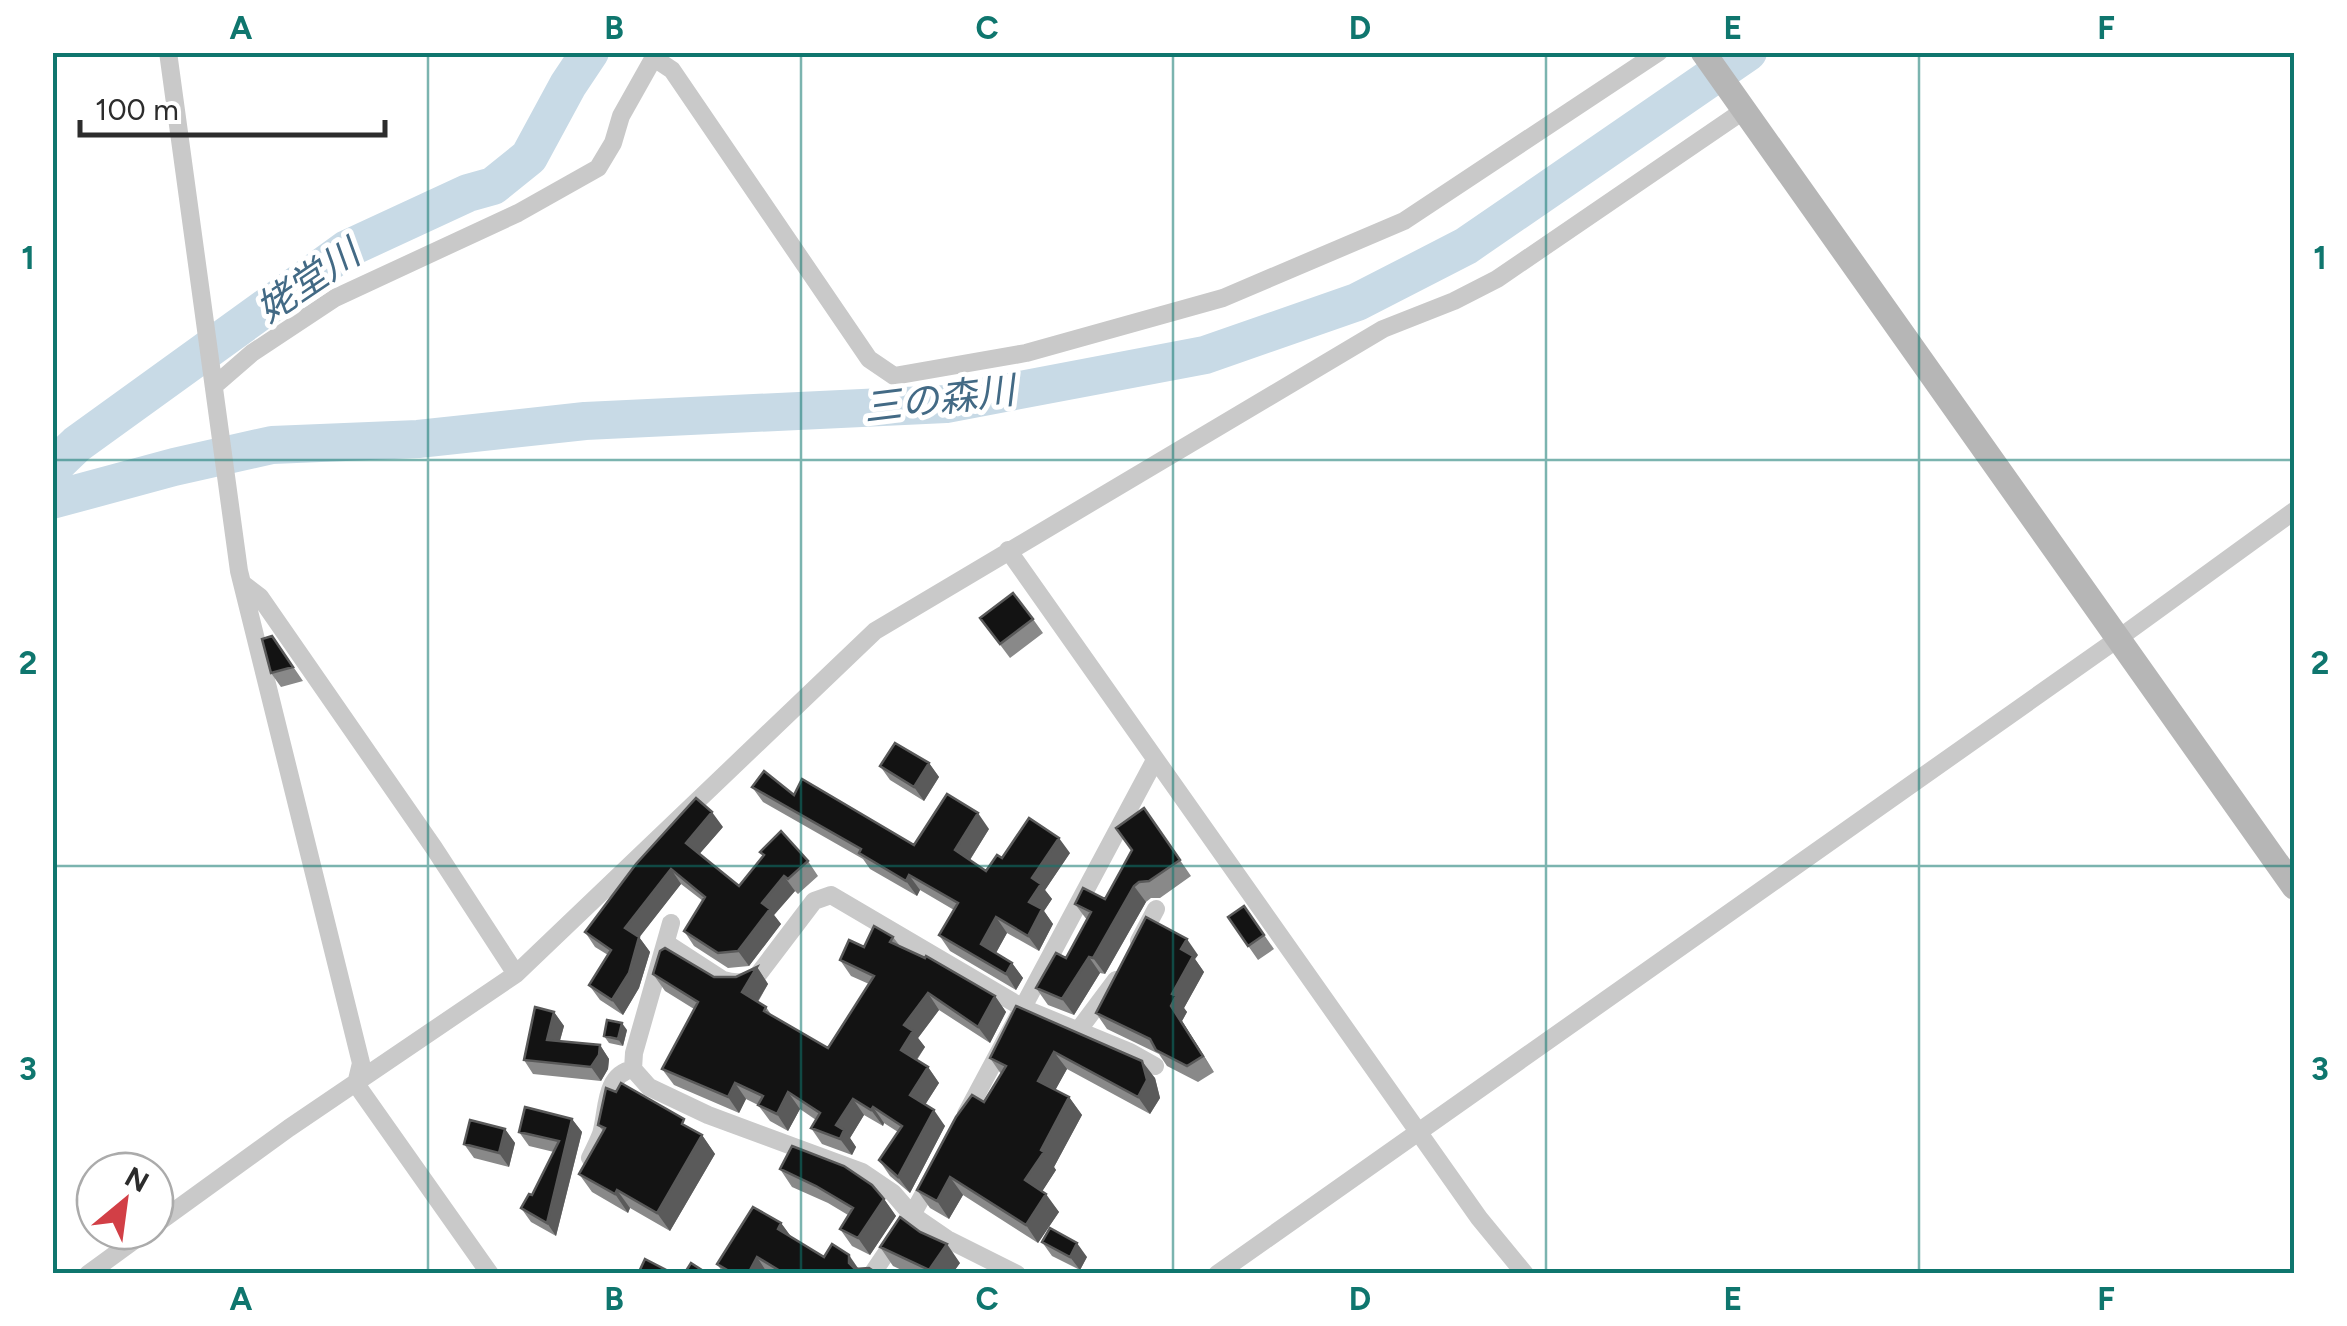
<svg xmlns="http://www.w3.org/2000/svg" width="2347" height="1326" font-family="Figtree,'Noto Sans JP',sans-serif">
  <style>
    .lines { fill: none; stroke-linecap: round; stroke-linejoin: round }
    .river { stroke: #c8dae6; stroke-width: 38 }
    .street { stroke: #c9c9c9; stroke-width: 18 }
    .secondary { stroke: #b6b6b6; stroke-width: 25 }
    .wall { fill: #898989 }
    .shaded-wall { fill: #5a5a5a }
    .building { fill: #131313; stroke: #5a5a5a; stroke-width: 2.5 }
    .grid { fill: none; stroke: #0f766e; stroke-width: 2.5; stroke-opacity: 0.55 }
    .labels { text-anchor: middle; stroke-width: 10; stroke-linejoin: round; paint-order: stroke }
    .water-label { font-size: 38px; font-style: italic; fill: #436a85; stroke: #fff }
    .neatline { fill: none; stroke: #0f766e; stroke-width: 4 }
    .grid-label { font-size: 32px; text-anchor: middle; font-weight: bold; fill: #0f766e }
  </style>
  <rect width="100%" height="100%" fill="#fff"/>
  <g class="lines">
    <!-- river -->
    <path class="river" d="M52 468 77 444 347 249 468 193 493 186 529 157 568 85 590 52
      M52 500 174 467 272 445 418 439 585 421 946 404 1205 355 1357 302 1466 246 1748 52"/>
    <!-- street -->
    <path class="street" d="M168 52 239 571 361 1063 356 1084 490 1274
      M654 58 672 70 869 359 894 376 1026 353 1223 298 1404 221 1659 52
      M214 386 252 353 335 298 518 213 598 168 613 143 621 116 657 52
      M1008 550 1479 1218 1525 1274
      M243 584 260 597 434 848 516 974
      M671 923 634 1053 633 1069 649 1087 708 1115 862 1172 893 1193 912 1215 947 1239 1017 1274
      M1139 941 1156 909
      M666 943 723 980C737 984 745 983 757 976L814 901 831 895 1023 1008 1130 1052 1155 1066
      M1077 1032 1116 980
      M966 1114 1155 760
      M590 1158C594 1150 598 1142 601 1134 608 1111 603 1075 633 1069
      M155 1225 289 1128 516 974 875 631 1383 329 1454 301 1497 279 1743 111
      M88 1274 147 1231
      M872 1274 912 1215 933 1177
      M1217 1274 2119 638 2294 511"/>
    <!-- secondary -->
    <path class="secondary" d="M1703 52 2294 887"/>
  </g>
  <!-- wall -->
  <path class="wall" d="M980 618 1033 619 1043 633 1010 658Z
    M272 636 303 681 281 687 271 673Z
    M929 763 939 777 924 801 890 780 880 766Z
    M752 787 794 795 914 845 989 829 970 860 986 871 1002 858 1070 853 1045 890 1052 899 1044 911 1053 924 1039 951 1007 933 996 953 1012 963 1023 978 1016 990 950 951 939 935 954 910 920 890 917 896 870 869 863 859 763 802Z
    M1144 808 1191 876 1160 898H1151L1146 902 1105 974 1100 973 1074 1015 1048 1005 1036 988 1066 958 1087 920 1075 904 1105 899 1132 850Z
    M723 827 699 854 739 886 808 861 818 876 798 894 795 891 774 915 781 924 749 966 728 968 694 946 684 931 703 901 681 884 639 937 650 952 639 988 623 1015 600 1000 589 985 608 955 595 947 585 932Z
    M1244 906 1274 949 1258 960 1228 917Z
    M893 937 900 946 995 996 1006 1012 990 1043 939 1010 918 1038 925 1047 917 1060 928 1067 939 1083 925 1105 945 1126 910 1193 890 1176 879 1160 898 1132 884 1123 883 1126 864 1115 850 1138 856 1147 852 1155 822 1144 811 1128 816 1120 800 1109 788 1131 770 1121 758 1105 746 1099 739 1113 674 1085 662 1069 694 1009 665 991 653 974 736 977 757 967 768 984 758 1002 766 1007 772 1016 828 1048 869 984 851 976 840 960 864 947Z
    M1198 955 1195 959 1204 972 1184 1008 1187 1012 1182 1021 1214 1072 1198 1082 1167 1066 1159 1054 1107 1029 1096 1013Z
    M1016 1006 1155 1078 1160 1098 1150 1114 1067 1069 1055 1090 1069 1097 1082 1115 1054 1167 1056 1170 1042 1191 1059 1212 1038 1243 963 1195 949 1219 930 1208 917 1190 984 1102 1001 1074 990 1058Z
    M554 1012 564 1026 560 1041 600 1045 609 1059 608 1069 601 1081 533 1074 524 1060Z
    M627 1030 623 1046 609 1043 604 1036Z
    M572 1119 582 1132 556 1236 531 1222 521 1208 532 1195 554 1152 529 1146 519 1132Z
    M598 1125 692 1130 702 1135 715 1154 670 1231 630 1208 628 1213 592 1192 579 1174 603 1131Z
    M505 1129 515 1143 509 1167 474 1158 464 1144Z
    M780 1169 884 1199 896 1216 870 1255 852 1246 840 1229 848 1215 828 1203 792 1187Z
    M781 1223 792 1238 824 1257 878 1274H724L717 1264Z
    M1042 1242 1087 1257 1080 1270 1052 1256Z
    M880 1247 960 1263 952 1274H910L893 1266Z"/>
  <!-- shaded-wall -->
  <path class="shaded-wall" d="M929 763 939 777 924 801 914 787Z
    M712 812 723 827 696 858 686 843Z
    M978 813 989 829 966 866 955 850Z
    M1059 838 1070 853 1045 890 1052 899 1044 911 1053 924 1039 951 1028 936 1032 878Z
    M671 869 681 884 635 943 625 928Z
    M909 875 920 890 917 896 906 881Z
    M784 876 795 891 774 915 781 924 749 966 738 951 762 903Z
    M1134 886 1146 902 1105 974 1093 958Z
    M996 917 1007 933 992 960 981 944Z
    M639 937 650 952 639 988 623 1015 612 1000Z
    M1187 939 1198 955 1195 959 1204 972 1184 1008 1187 1012 1182 1021 1214 1072 1171 1006 1181 949Z
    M1089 957 1100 973 1074 1015 1062 999Z
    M1012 963 1023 978 1016 990 1006 974Z
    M757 967 768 984 753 1009 742 992Z
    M928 993 939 1010 918 1038 925 1047 912 1066 901 1050 904 1025Z
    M995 996 1006 1012 990 1043 978 1027Z
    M554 1012 564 1026 556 1054 547 1040Z
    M622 1023 627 1030 623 1046 618 1039Z
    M600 1045 609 1059 608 1069 601 1081 591 1067Z
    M1054 1052 1067 1069 1051 1098 1038 1081Z
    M1142 1061 1155 1078 1160 1098 1150 1114 1138 1097Z
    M928 1067 939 1083 921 1111 910 1095Z
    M735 1083 746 1099 739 1113 728 1097Z
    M788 1092 800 1109 788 1131 777 1114Z
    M1069 1097 1082 1115 1054 1167 1056 1170 1038 1198 1025 1180Z
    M853 1099 864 1115 850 1138 856 1147 852 1155 840 1139 836 1125Z
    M873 1107 884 1123 883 1126 871 1110Z
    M934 1110 945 1126 910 1193 898 1177Z
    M572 1119 582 1132 556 1236 547 1223Z
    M505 1129 515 1143 509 1167 499 1153Z
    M702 1135 715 1154 670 1231 657 1213Z
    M950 1177 963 1195 949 1219 937 1201Z
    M617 1190 630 1208 628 1213 615 1194Z
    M1046 1194 1059 1212 1038 1243 1026 1225Z
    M884 1199 896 1216 870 1255 858 1238Z
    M781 1223 792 1238 778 1229Z
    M1077 1243 1087 1257 1080 1270 1070 1257Z
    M947 1244 960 1263 952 1274H931L929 1270Z
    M849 1255 860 1271V1274L849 1263Z
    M757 1257 768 1274H748Z"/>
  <!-- building -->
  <path class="building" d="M1013 593 1033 619 1000 644 980 618Z
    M272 636 293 667 271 673 262 639Z
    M895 743 929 763 914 787 880 766Z
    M764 771 794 795 802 779 914 845 947 794 978 813 955 850 986 871 997 855 1002 858 1029 818 1059 838 1032 878 1041 884 1029 902 1042 909 1028 936 996 917 981 944 1012 963 1006 974 939 935 958 903 909 875 906 881 859 853 861 849 752 787Z
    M696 798 712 812 686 843 739 886 764 855 760 852 781 831 808 861 788 879 784 876 762 903 770 909 738 951 718 953 684 931 705 897 671 869 625 928 639 937 629 973 612 1000 589 985 611 950 585 932 636 864Z
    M1144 808 1180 860 1149 881 1139 882 1134 886 1093 958 1089 957 1062 999 1036 988 1056 953 1066 958 1091 912 1075 904 1083 888 1105 899 1132 850 1116 828Z
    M1244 906 1264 935 1248 946 1228 917Z
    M1146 917 1187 939 1181 949 1193 956 1172 994 1176 996 1171 1006 1203 1056 1187 1066 1156 1050 1150 1039 1096 1013Z
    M874 926 893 937 890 942 925 958 926 956 995 996 978 1027 928 993 904 1025 913 1031 901 1050 928 1067 910 1095 934 1110 898 1177 879 1160 902 1126 873 1107 871 1110 853 1099 836 1125 844 1130 840 1139 811 1128 820 1113 788 1092 777 1114 758 1105 763 1096 735 1083 728 1097 662 1069 698 1002 653 974 660 951 665 948 714 977H736L757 967 742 992 766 1007 764 1011 828 1048 874 976 840 960 849 940 864 947Z
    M1016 1006 1142 1061 1147 1080 1138 1097 1054 1052 1038 1081 1069 1097 1041 1150 1044 1152 1025 1180 1046 1194 1026 1225 950 1177 937 1201 917 1190 956 1117 972 1095 984 1102 1006 1066 990 1058Z
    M535 1007 554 1012 547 1040 600 1045 599 1055 591 1067 524 1060Z
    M607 1020 622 1023 618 1039 604 1036Z
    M621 1083 684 1119 682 1124 702 1135 657 1213 617 1190 615 1194 579 1174 605 1128 598 1125 606 1088 616 1092Z
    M525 1107 572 1119 547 1223 521 1208 529 1194 532 1195 559 1141 519 1132Z
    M470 1120 505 1129 499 1153 464 1144Z
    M792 1146 844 1166 872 1185 884 1199 858 1238 840 1229 853 1208 816 1186 780 1169Z
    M753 1207 781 1223 778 1229 824 1257 832 1244 849 1255V1263L855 1269 869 1268 878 1274H785L757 1257 748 1274H734L717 1264Z
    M900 1217 920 1232 947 1244 929 1270 880 1247Z
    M1050 1228 1077 1243 1070 1257 1042 1242Z
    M645 1259 674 1274H638Z
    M691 1263 708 1274H684Z"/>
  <!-- grid -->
  <path class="grid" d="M428 52V1274M801 52V1274M1173 52V1274M1546 52V1274M1919 52V1274M52 460H2294M52 866H2294"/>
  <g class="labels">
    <!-- water labels -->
    <g class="water-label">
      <text transform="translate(308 281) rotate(-34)" y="13">姥堂川</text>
      <text transform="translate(939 399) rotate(-7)" y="13">三の森川</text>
    </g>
  </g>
  <!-- border -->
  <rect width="2347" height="1326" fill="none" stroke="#ffffff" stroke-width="110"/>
  <!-- north arrow -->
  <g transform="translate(125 1201) rotate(29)"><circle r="48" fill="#ffffff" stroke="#ababab" stroke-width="2.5"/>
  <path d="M0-8L18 38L0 25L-18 38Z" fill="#d23f46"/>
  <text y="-15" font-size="28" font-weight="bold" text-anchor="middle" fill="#2c2c2c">N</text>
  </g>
  <!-- scale -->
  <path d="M80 120v15h305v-15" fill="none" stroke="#2c2c2c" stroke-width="5"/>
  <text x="95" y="120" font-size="30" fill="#2c2c2c" stroke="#ffffff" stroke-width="8" paint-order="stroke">100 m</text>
  <rect x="55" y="55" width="2237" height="1216" class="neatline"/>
  <g class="grid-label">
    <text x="241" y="39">A</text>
    <text x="614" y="39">B</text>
    <text x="987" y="39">C</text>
    <text x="1360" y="39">D</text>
    <text x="1733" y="39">E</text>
    <text x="2106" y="39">F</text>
    <text x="28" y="269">1</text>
    <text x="2320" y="269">1</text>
    <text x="28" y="674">2</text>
    <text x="2320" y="674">2</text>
    <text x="28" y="1080">3</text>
    <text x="2320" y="1080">3</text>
    <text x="241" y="1310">A</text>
    <text x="614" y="1310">B</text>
    <text x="987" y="1310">C</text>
    <text x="1360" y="1310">D</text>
    <text x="1733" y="1310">E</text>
    <text x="2106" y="1310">F</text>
  </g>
</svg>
